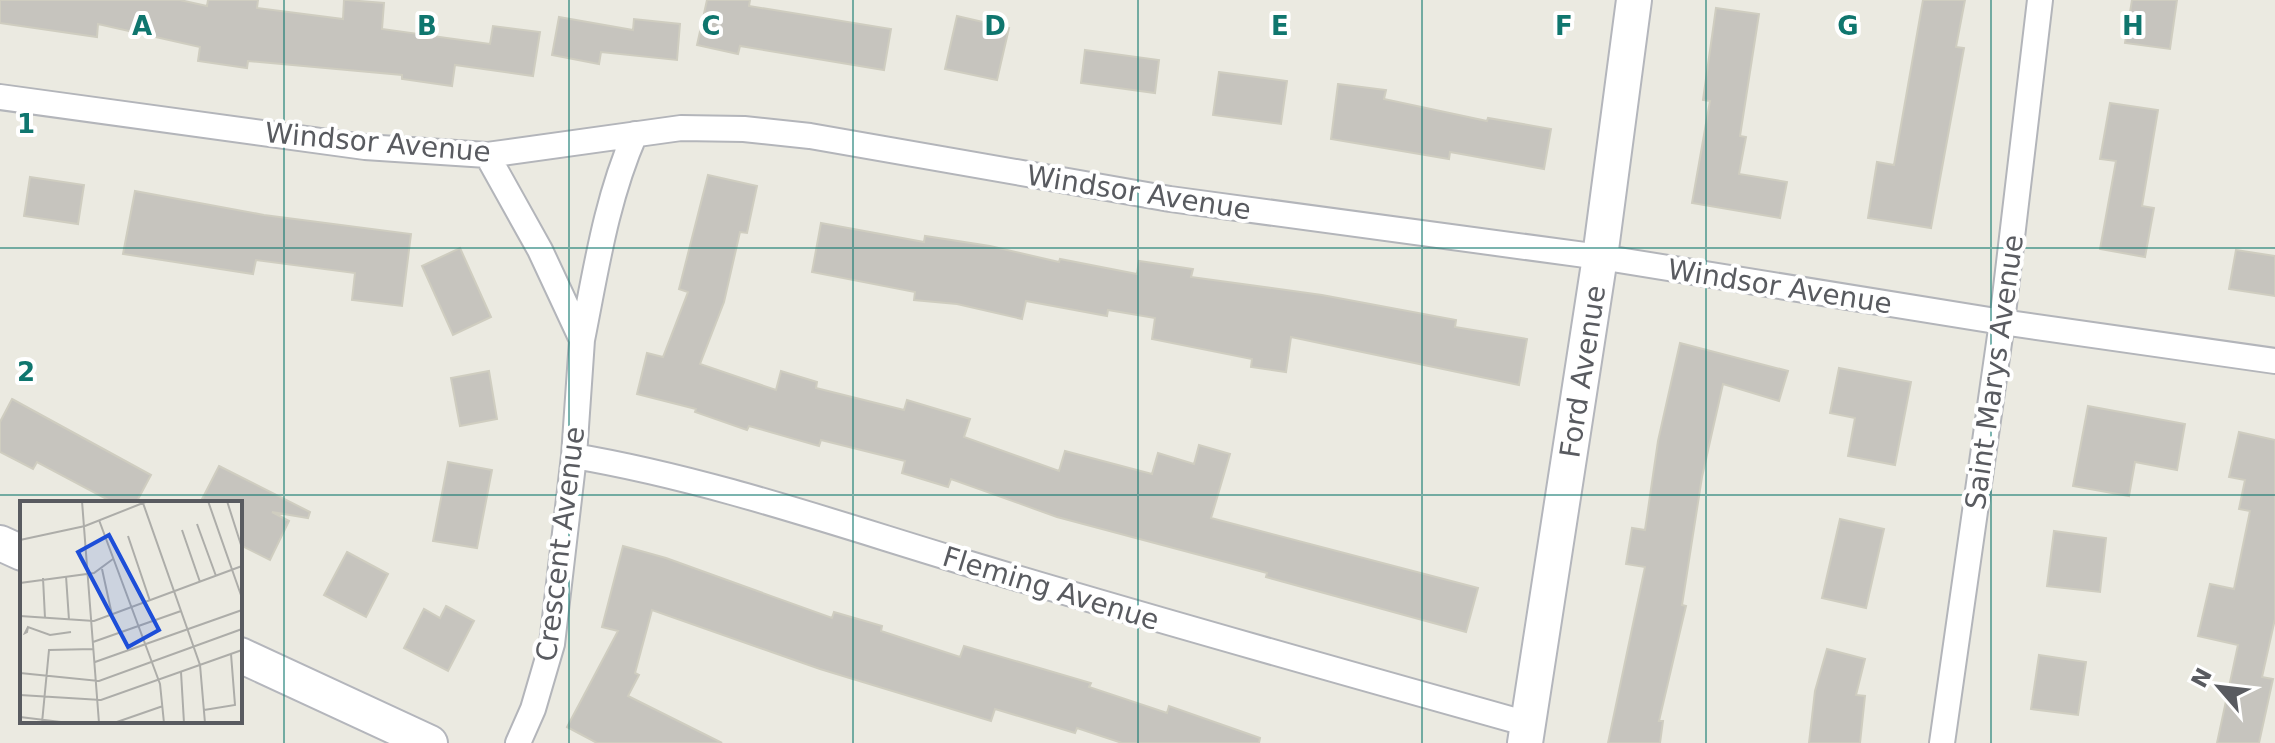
<svg xmlns="http://www.w3.org/2000/svg" width="2275" height="743" font-family="'DejaVu Sans',sans-serif">
  <style>
    .building { fill: #c6c4be; stroke: #cfcdc0; stroke-width: 2 }
    .lines { fill: none; stroke-linecap: round; stroke-linejoin: round }
    .street-casing { stroke: #b3b5ba; stroke-width: 28 }
    .secondary-casing { stroke: #b4b6bc; stroke-width: 38 }
    .street { stroke: #fff; stroke-width: 24 }
    .secondary { stroke: #fff; stroke-width: 34 }
    .grid { fill: none; stroke: #0f766e; stroke-width: 2; stroke-opacity: 0.55 }
    .labels { text-anchor: middle; stroke-width: 8; stroke-linejoin: round; paint-order: stroke }
    .street-label { font-size: 28px; fill: #595b60; stroke: #fff }
    .inset-road { fill: none; stroke: #adada9; stroke-width: 2 }
    .view { fill: #1d4ed8; fill-opacity: 0.15; stroke: #1d4ed8; stroke-width: 4 }
    .inset-edge { fill: none; stroke: #595b60; stroke-width: 4 }
    .grid-label { font-size: 26px; text-anchor: middle; font-weight: bold; fill: #0f766e; stroke: #fff; stroke-width: 8; stroke-linejoin: round; paint-order: stroke }
  </style>
  <rect width="100%" height="100%" fill="#ebeae1"/>
  <!-- building -->
  <path class="building" d="M0 0H180L207 6 208 0H258L257 8 343 19 344 0H347L384 3 382 29 490 44 493 26 540 32 533 76 455 65 452 86 402 79V75L248 61 247 68 198 61 200 47 98 24 97 37 0 23Z
    M707 0H750L749 6 891 29 884 70 740 46 738 54 697 45Z
    M1923 0H1965L1956 47 1964 48 1931 228 1868 218 1877 162 1894 165Z
    M2132 0H2177L2170 49 2125 43Z
    M1716 8 1759 14 1740 136 1746 137 1739 174 1787 182 1780 218 1692 203 1710 101 1703 100Z
    M957 16 1009 28 997 80 945 69Z
    M559 17 633 30 634 19 680 24 677 60 601 52 599 64 552 55Z
    M1085 50 1159 60 1155 93 1081 83Z
    M1219 72 1287 81 1281 124 1213 115Z
    M1338 84 1386 90 1384 99 1487 121 1488 118 1551 129 1544 169 1450 152 1449 159 1331 139Z
    M2110 103 2158 110 2142 206 2154 208 2145 257 2100 249 2116 161 2100 159Z
    M708 175 757 186 747 233 740 232 724 302 700 364 776 390 781 371 817 382 816 388 904 410 907 400 970 419 964 437 1059 471 1065 451 1152 474 1158 453 1194 464 1199 445 1230 454 1211 518 1478 588 1466 632 1266 577 1267 573 1057 517 951 479 948 487 902 473 905 461 821 440 819 446 749 426 747 430 695 412 696 409 637 394 647 353 663 357 688 292 679 289Z
    M30 177 84 185 78 224 24 216Z
    M135 191 264 215 411 234 402 306 352 300 355 273 256 260 253 274 123 254Z
    M821 223 924 242 925 236 990 246 1059 262 1060 259 1137 274 1139 261 1193 269 1191 277 1322 295 1456 320 1455 327 1527 339 1519 385 1291 337 1286 372 1251 367 1252 359 1152 339 1155 318 1108 310 1107 316 1026 301 1022 319 957 304 914 300 915 292 812 272Z
    M460 248 491 317 453 335 422 266Z
    M2236 250 2275 256V296L2229 289Z
    M1680 343 1788 371 1779 401 1723 384 1702 477 1682 605 1686 606 1659 721H1663L1660 743H1608L1645 567 1626 564 1632 528 1645 530 1658 441Z
    M1839 368 1911 382 1895 465 1848 456 1855 418 1830 413Z
    M489 371 497 419 460 426 451 378Z
    M12 399 151 475 136 503H114L37 462 33 469 0 452V422Z
    M2088 406 2185 424 2177 470 2135 462 2129 496 2073 486Z
    M2239 432 2275 440V619L2262 677 2273 679 2259 743H2217L2238 645 2198 636 2210 584 2234 589 2250 511 2239 509 2245 480 2229 477Z
    M448 462 492 470 477 548 433 541Z
    M219 466 310 512 308 518 272 512 289 521 270 560 240 545V503H200Z
    M1840 519 1884 529 1866 608 1822 598Z
    M2054 531 2106 538 2100 592 2047 586Z
    M623 546 666 558 832 618 834 612 882 626 881 631 960 657 964 646 1091 683 1089 687 1167 713 1169 706 1260 738 1259 743H1122L1077 728 1075 733 995 709 991 721 820 669 652 610 635 673 639 675 628 696 722 743H597L567 727 618 631 602 627Z
    M347 552 388 574 366 617 324 595Z
    M446 606 474 621 448 671 404 648 424 609 440 618Z
    M1827 649 1865 659 1856 695 1865 696 1860 743H1809L1815 691Z
    M2039 655 2086 662 2078 715 2031 709Z"/>
  <g class="lines">
    <defs>
      <path id="street" d="M0 97 365 147 487 155 681 128 744 129 810 136 1170 199 1600 257 2002 322 2275 361
        M487 155 540 250 582 340 574 456 552 644 533 709 518 743
        M582 340C596 270 606 200 635 134
        M574 456C709 479 840 525 970 564 1156 620 1342 672 1528 724
        M1942 743 2002 322 2040 0"/>
      <g id="secondary">
        <path d="M0 543 22 553"/>
        <path d="M240 655 430 743"/>
        <path id="s1" d="M1525 743 1600 257 1634 0"/>
      </g>
    </defs>
    <!-- street casing -->
    <use href="#street" class="street-casing"/>
    <!-- secondary casing -->
    <use href="#secondary" class="secondary-casing"/>
    <!-- street -->
    <use href="#street" class="street"/>
    <!-- secondary -->
    <use href="#secondary" class="secondary"/>
  </g>
  <!-- grid -->
  <path class="grid" d="M284 0V743M569 0V743M853 0V743M1138 0V743M1422 0V743M1706 0V743M1991 0V743M0 248H2275M0 495H2275"/>
  <g class="labels">
    <!-- street labels -->
    <g class="street-label">
      <text transform="translate(378 142) rotate(5)" y="10">Windsor Avenue</text>
      <text transform="translate(1139 192) rotate(9)" y="10">Windsor Avenue</text>
      <text transform="translate(1780 286) rotate(9)" y="10">Windsor Avenue</text>
      <text dy="10" stroke="none"><textPath href="#s1" startOffset="376">Ford Avenue</textPath></text>
      <text transform="translate(1994 372) rotate(-82)" y="10">Saint Marys Avenue</text>
      <text transform="translate(560 544) rotate(-83)" y="10">Crescent Avenue</text>
      <text transform="translate(1051 588) rotate(17)" y="10">Fleming Avenue</text>
    </g>
  </g>
  <!-- overview -->
  <g transform="translate(20 501)">
    <rect width="222" height="222" fill="#ebeae1"/>
    <path class="inset-road" d="M62 0 79 222M188 0 222 97M207 0 222 47M123 2 180 164 185 222M79 19 140 183 144 222M177 23 196 75M162 29 180 81M108 35 130 100M0 39 65 25 128 0M82 68 92 114M46 75 49 119M23 77 25 117M0 82 74 72 93 58M0 115 74 120 222 65M8 126 5 132 7 131 8 126 30 134 51 131M73 141 161 110M75 161 222 109M161 171 164 222M0 172 79 180 222 128M0 194 81 199 222 149M184 209 215 204 211 153M0 216 49 222M22 222 29 149 74 148M94 222 143 205"/>
    <path class="view" d="M89 34 139 129 108 146 58 51Z"/>
    <rect width="222" height="222" class="inset-edge"/>
  </g>
  <g class="grid-label">
    <text x="142" y="35">A</text>
    <text x="427" y="35">B</text>
    <text x="711" y="35">C</text>
    <text x="995" y="35">D</text>
    <text x="1280" y="35">E</text>
    <text x="1564" y="35">F</text>
    <text x="1848" y="35">G</text>
    <text x="2133" y="35">H</text>
    <text x="26" y="133">1</text>
    <text x="26" y="381">2</text>
  </g>
  <!-- north arrow -->
  <g transform="translate(2219 687) rotate(298)" stroke="#ffffff" stroke-width="6" paint-order="stroke">
  <path d="M0-6L14 30L0 20L-14 30Z" fill="#595b60"/>
  <text y="-12" font-size="22" font-weight="bold" text-anchor="middle" fill="#595b60">N</text>
  </g>
</svg>
